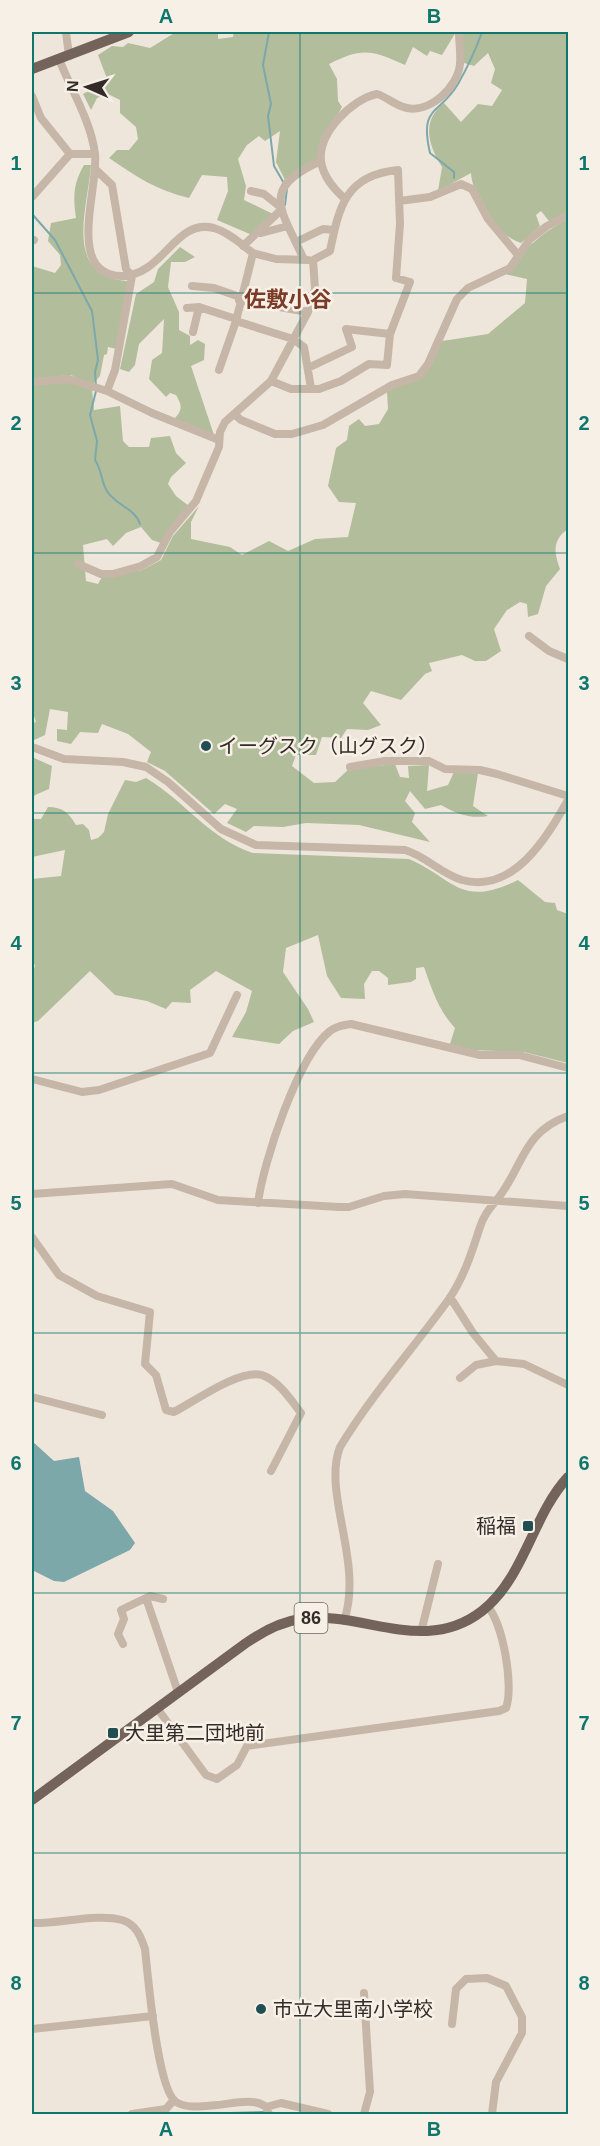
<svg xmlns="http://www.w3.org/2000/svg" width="600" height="2146" font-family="Arial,'Noto Sans JP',sans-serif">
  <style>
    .green { fill: #b2bd9c }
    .water { fill: #7ca8aa }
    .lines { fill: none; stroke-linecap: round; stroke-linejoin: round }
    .stream { stroke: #7ca8aa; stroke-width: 2 }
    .minor { stroke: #c6b6a8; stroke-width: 8 }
    .major { stroke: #74635a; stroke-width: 10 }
    .grid { fill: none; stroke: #0f766e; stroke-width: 1.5; stroke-opacity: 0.55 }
    .poi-dot { fill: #214e52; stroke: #f7f0e7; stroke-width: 2 }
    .labels { text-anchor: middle; stroke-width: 5; stroke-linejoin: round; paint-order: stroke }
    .shield { fill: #f7f0e7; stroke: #6e6661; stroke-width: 1.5 }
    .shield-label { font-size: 18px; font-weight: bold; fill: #342b28 }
    .poi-label { font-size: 20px; fill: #342b28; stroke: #f7f0e7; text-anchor: start }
    .quarter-label { font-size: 22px; font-weight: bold; fill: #7c3b27; stroke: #f7f0e7 }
    .neatline { fill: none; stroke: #0f766e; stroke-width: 2 }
    .grid-label { font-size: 20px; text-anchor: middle; font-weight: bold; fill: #0f766e }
  </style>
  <rect width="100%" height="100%" fill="#efe6db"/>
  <!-- green -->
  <path class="green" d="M176 32H218V39L233 37 234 32H456L442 55 430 51 427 56 413 47 405 65C372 50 362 47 329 64L337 79 338 101 342 107 319 150 317 160 285 180 276 162 280 131 265 141 259 136 247 145 238 159 246 186 244 200 273 214 252 235 217 220 228 191 227 177 202 175 189 198C158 191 135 176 109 158L117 150H129L138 139 136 127 120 113V100L108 94 97 98 91 110 83 94 108 81 98 55 112 46 123 47 128 43 150 48Z
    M462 32H568V213L549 221 541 211 536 215 540 226 521 243C498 237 472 196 471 173L438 191 442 167C428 145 421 121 444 103L461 122 478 104 492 106 502 90 491 83 495 69 488 53 474 66 464 63Z
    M84 165H91C88 208 62 276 127 281L128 294 117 349 108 347 107 354 104 355 100 376 92 385 71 375 32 379V266L55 273 61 265 60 255 48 241 51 223 76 218C73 197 73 184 84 165Z
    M568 219V529C552 540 554 553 560 569L546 586 538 614 528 617 527 604 520 602 507 610 494 629 501 651 486 661H475L462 655 429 663 432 671 425 674 401 700 371 691 363 703 381 725 368 730 347 729 341 738 322 737 316 755H296L292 766 314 783 335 782 349 769 395 764 400 777 409 778 408 766 429 765 427 791 448 785 454 772 478 773 473 806 488 816C470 819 457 814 441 805L425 809 410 791 405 801 415 813 412 822 430 842 359 825 306 823 283 827 254 826 246 832 227 823 237 809 225 804 214 814 165 771 147 762 151 752 128 734 102 724 98 733 80 732 71 744 57 741V729L67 730 68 712 50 709 45 735 32 741V723L36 722 32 710V385L67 382 92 389 94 410 120 406 123 441 129 447H149L151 438 170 436 176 453 186 463 171 477 168 484 176 496 189 506 161 543 152 540 141 527 126 533 113 546 107 539 83 545 86 581 98 584 102 577 142 570 161 560 173 536 199 506 191 522V539L230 547 242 555 269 541 288 551 315 539 348 537 356 503 339 502 328 486 336 448 347 440 349 426 359 419 365 426 379 424 388 409 387 391 420 378 442 341 488 334 525 303 527 279 505 274C524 250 540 233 568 219Z
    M180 247 195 257 185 262H171L168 287 179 312V330L190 336V345L198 340 205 344 204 360 191 366 214 435 174 419C183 410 182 405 176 395L170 393 166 397 149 379 152 360 162 353 164 319 139 344 135 365 129 372 120 369 136 294 154 282 158 269Z
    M32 757 52 766 49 789 35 795 32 800Z
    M146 778C185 801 208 838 253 853L409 859C456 880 460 908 518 880L545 902 555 903 557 910 568 914V1063L524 1052 472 1050 450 1044 455 1028C438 1010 432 989 424 967L416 968V979L411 982 388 985V978L379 971H372L364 984 365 999 341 998 327 976 318 935 286 948 283 972 308 1009 314 1022 293 1031 279 1044 232 1037 246 1012 252 991 216 971 190 990 191 1003 172 1002 166 1009 147 1001 115 995 90 971 38 1021 32 1023V977L35 965 32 962V879L61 876 65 850 32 857V804L34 819H41L48 807C63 807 69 813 76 825L83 824 89 830 91 840 98 838 104 832 108 814 125 780 136 782Z"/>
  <!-- water -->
  <path class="water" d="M32 1441 54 1461 79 1457 85 1491 113 1511 135 1543 130 1550 64 1582 54 1581 32 1570Z"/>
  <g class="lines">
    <!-- stream -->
    <path class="stream" d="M269 32 263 65 271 104 268 116 274 166 285 185
      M454 178V172L430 153C419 105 439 116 458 84 466 70 477 46 482 32
      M285 205 287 189
      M32 214 55 240 92 311 98 360 95 372 96 386
      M96 391 90 415 97 441 95 460C102 470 101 482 107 491 115 505 135 508 140 524
      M273 2113 281 2114
      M195 2114 264 2112"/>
    <!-- minor -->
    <path class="minor" d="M66 32 69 56
      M59 59C71 90 91 121 95 154 99 187 65 275 121 276 164 276 174 218 214 228 228 232 241 244 253 253L236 321 219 370
      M32 96 41 118 70 154
      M95 169 112 185 126 269 132 276 115 370 107 391
      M251 191 264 194 279 206
      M32 197 70 154H95
      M345 199C334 189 323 177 321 161 318 133 352 99 377 94 387 97 396 106 407 108 430 113 458 87 460 64 461 54 459 42 459 32
      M399 201 430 197 461 184 472 189 488 219 518 255
      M261 233 288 226
      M32 239 34 240
      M296 242 323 229 334 230
      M243 246 281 210
      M253 253 276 259 308 260
      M304 260C283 211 257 189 321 161
      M192 286 214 288 240 297
      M239 300 308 312
      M187 308 199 307 236 319
      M236 321 293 339 304 347 311 388
      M193 332 199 307
      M308 368 352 347 346 329 390 334
      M32 382 69 379 107 391 152 413 219 440
      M234 414 241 420 275 434H292L323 425 392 385 419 376 428 364 457 299 468 288 510 268 530 239 547 226 568 215
      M78 564 101 574H113L141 566 157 557 170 532 196 501 219 447 220 432 225 422 271 381 308 312 315 289 313 260 330 251C339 206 346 175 398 170L400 224 396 278 410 282 390 334 387 365 369 364 341 381 319 389H291L271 381
      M529 636 549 651 568 659
      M32 747 64 759 123 762 146 767 168 782 221 829 256 845 405 850C426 856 441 874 462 880 514 894 547 837 568 800
      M350 767 385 761H429L445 769 480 770 497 774 568 796
      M32 1079 82 1092 99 1090 210 1053 237 995
      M32 1194 172 1184 218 1200 339 1207H349L384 1196 405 1194 568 1206
      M258 1203C263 1163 298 1056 330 1031 337 1026 343 1025 351 1024L480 1055H519L568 1068
      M32 1237 59 1275 97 1296 150 1312 145 1364 156 1375 166 1410 174 1412C195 1401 239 1369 262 1375 279 1381 291 1400 301 1413L271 1471
      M450 1297 473 1333 496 1361 524 1364 568 1385
      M460 1378 476 1365 496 1361
      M32 1397 102 1415
      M146 1598 178 1692
      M344 1621C364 1563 322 1493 340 1447 372 1394 413 1349 449 1299 464 1277 472 1252 480 1227 484 1214 491 1207 499 1197 524 1164 523 1132 568 1116
      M421 1632 438 1564
      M123 1644 118 1634 124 1619 121 1610 150 1596 163 1599
      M157 1708 206 1775 217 1779 237 1765 247 1746 499 1711 506 1708C514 1687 503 1622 487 1606
      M32 1923C58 1924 98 1913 122 1920 136 1924 141 1937 145 1949 148 1976 157 2089 176 2102 187 2109 204 2106 217 2105 231 2104 254 2097 266 2107L269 2114
      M452 2024 456 1989 466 1979 487 1978 506 1986 522 2017V2033L496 2082 492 2114
      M32 2029 153 2016
      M266 2107 281 2103 328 2114
      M132 2114 166 2109 173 2101
      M364 2114 370 2092 364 1993"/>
    <!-- major -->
    <path class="major" d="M32 69 129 32
      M32 1800 246 1643C262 1632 280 1622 300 1619 363 1610 424 1656 482 1611 525 1577 532 1516 568 1477"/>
  </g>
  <!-- grid -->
  <path class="grid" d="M300 32V2114M32 293H568M32 553H568M32 813H568M32 1073H568M32 1333H568M32 1593H568M32 1853H568"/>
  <!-- markers -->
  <g class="poi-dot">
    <circle cx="206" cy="746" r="6"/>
    <rect x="522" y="1520" width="12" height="12" rx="3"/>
    <rect x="107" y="1727" width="12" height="12" rx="3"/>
    <circle cx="261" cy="2009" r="6"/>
  </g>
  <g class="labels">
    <!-- shield labels -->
    <rect class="shield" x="294.5" y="1603" width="33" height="30" rx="4.5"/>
    <g class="shield-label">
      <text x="311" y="1624">86</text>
    </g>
    <!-- poi labels -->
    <g class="poi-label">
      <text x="218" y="753">イーグスク（山グスク）</text>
      <text x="516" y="1533" text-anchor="end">稲福</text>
      <text x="125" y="1740">大里第二団地前</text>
      <text x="273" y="2016">市立大里南小学校</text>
    </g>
    <!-- quarter labels -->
    <g class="quarter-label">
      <text x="288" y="307">佐敷小谷</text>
    </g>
  </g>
  <!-- border -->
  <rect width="600" height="2146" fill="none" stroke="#f7f0e7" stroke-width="66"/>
  <!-- north arrow -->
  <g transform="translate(87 87) rotate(273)" stroke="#f7f0e7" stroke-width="4.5" paint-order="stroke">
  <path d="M0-4.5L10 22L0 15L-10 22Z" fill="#342b28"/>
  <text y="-9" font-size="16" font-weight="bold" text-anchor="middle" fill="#342b28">N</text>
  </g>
  <rect x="33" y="33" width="534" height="2080" class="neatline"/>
  <g class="grid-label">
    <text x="166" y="23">A</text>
    <text x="434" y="23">B</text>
    <text x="16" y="170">1</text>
    <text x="584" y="170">1</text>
    <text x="16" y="430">2</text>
    <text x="584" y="430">2</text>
    <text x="16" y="690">3</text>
    <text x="584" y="690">3</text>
    <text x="16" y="950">4</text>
    <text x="584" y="950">4</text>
    <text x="16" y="1210">5</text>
    <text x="584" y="1210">5</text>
    <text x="16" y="1470">6</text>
    <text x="584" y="1470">6</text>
    <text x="16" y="1730">7</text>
    <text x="584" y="1730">7</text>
    <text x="16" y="1990">8</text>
    <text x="584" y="1990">8</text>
    <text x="166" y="2136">A</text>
    <text x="434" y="2136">B</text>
  </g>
</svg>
